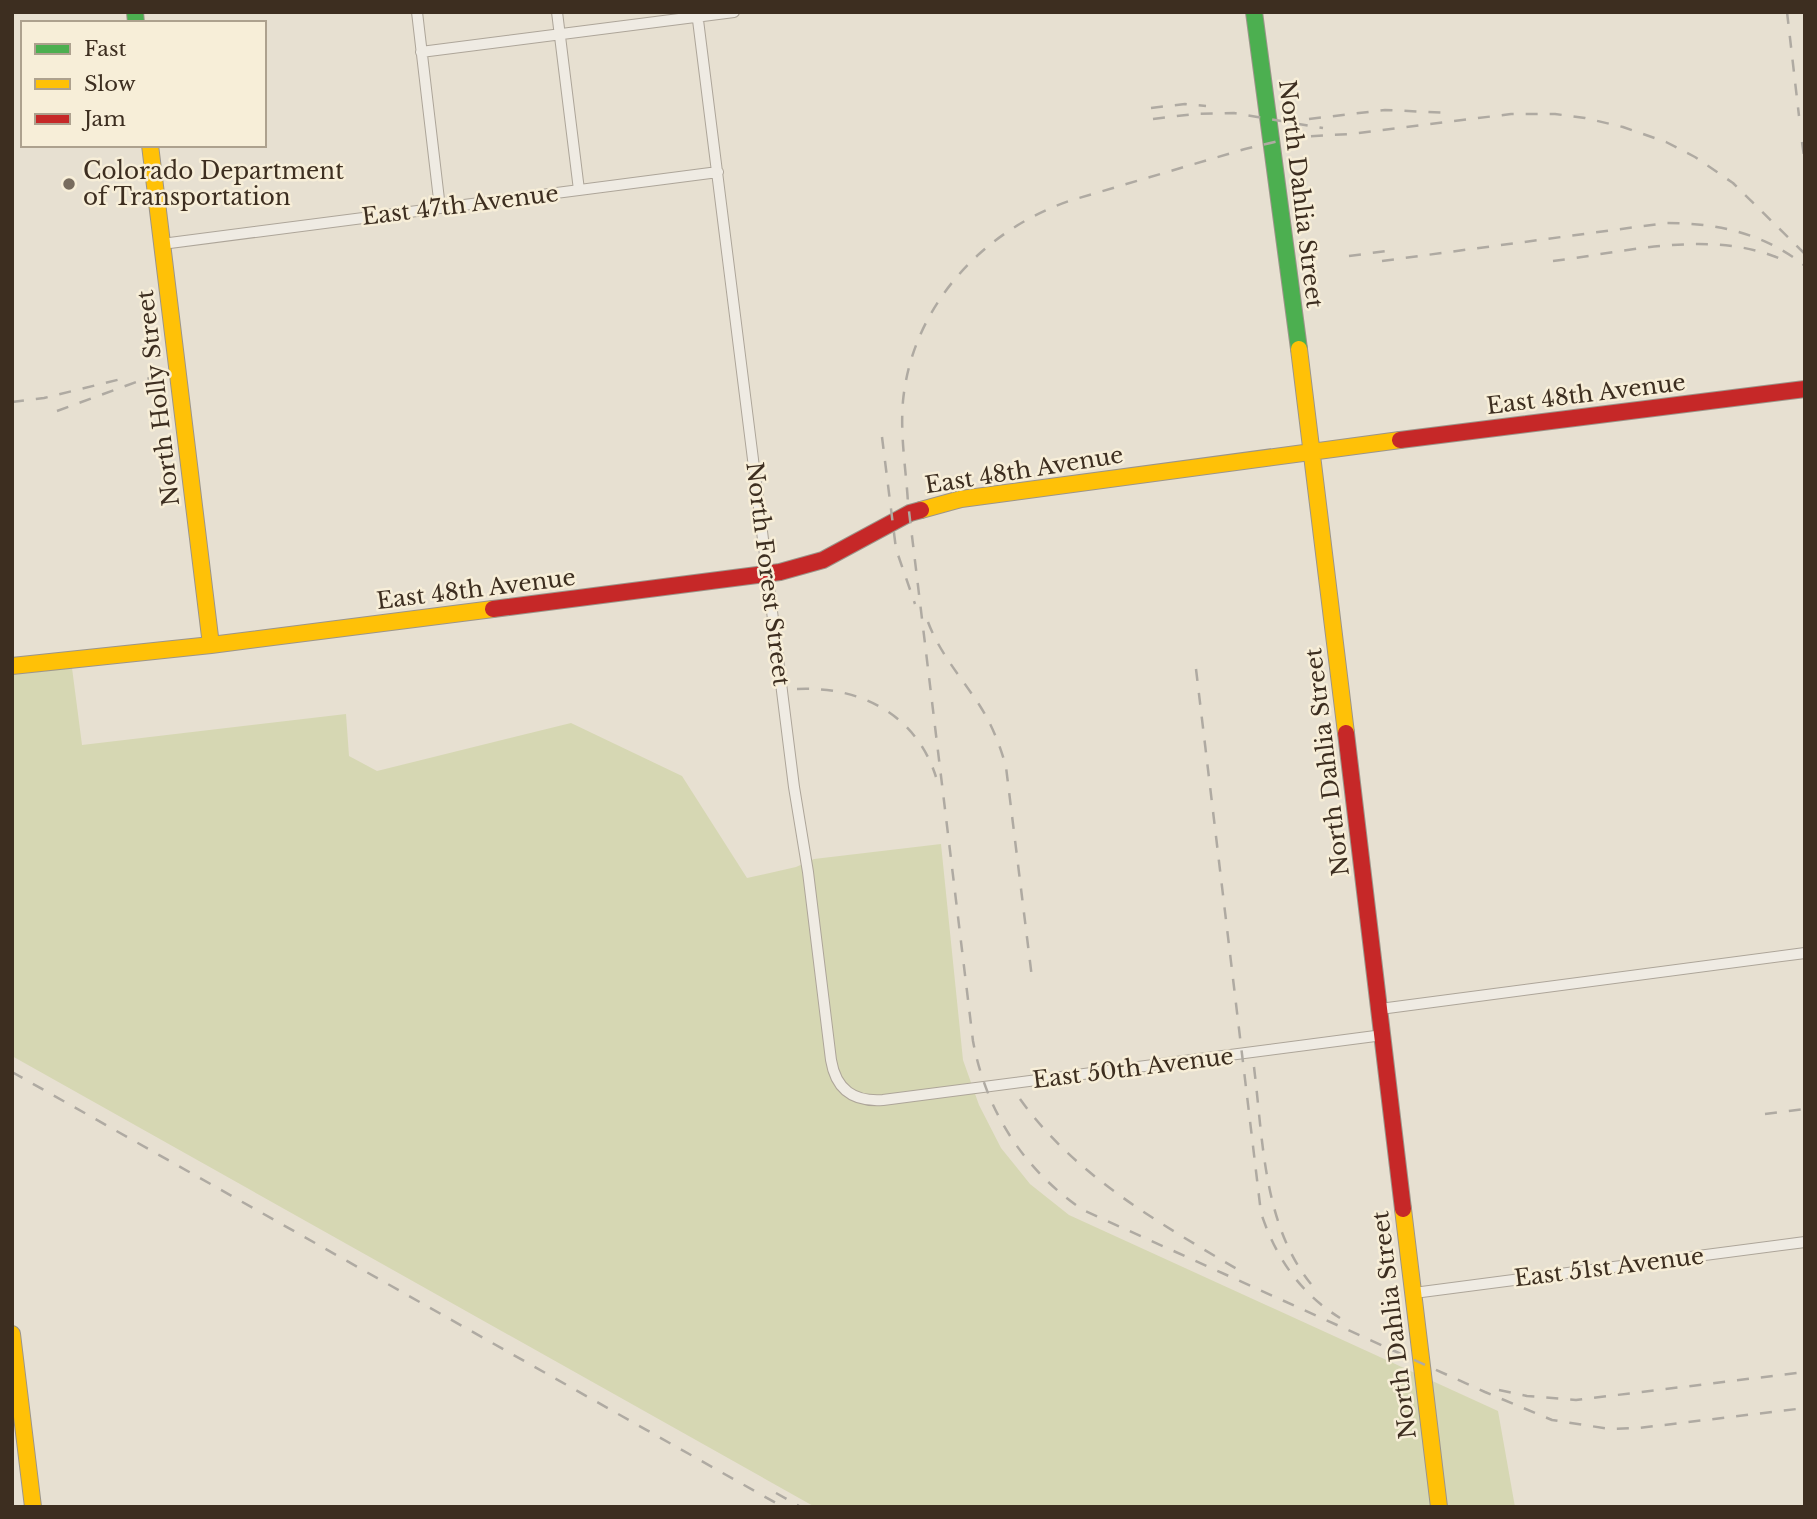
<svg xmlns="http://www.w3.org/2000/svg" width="1817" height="1519" font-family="'Libre Baskerville',serif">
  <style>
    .green { fill: #d6d7b3 }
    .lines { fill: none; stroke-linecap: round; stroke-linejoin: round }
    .street-casing { stroke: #ada599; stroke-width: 12 }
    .fast-casing { stroke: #9c958a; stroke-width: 18 }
    .slow-casing { stroke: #9c958a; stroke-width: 18 }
    .jam-casing { stroke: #9c958a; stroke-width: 18 }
    .street { stroke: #efebe3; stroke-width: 10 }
    .fast { stroke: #4caf50; stroke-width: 16 }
    .slow { stroke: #ffc107; stroke-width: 16 }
    .jam { stroke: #c62828; stroke-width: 16 }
    .rail { stroke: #afaaa2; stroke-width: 2.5; stroke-dasharray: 12 12; stroke-linecap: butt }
    .poi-dot { fill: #786c5e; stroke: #f7eed8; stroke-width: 2.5 }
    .labels { text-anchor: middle; stroke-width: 5; stroke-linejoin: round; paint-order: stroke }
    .poi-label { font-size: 23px; fill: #3d2e20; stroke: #f7eed8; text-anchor: start }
    .street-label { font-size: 23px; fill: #3d2e20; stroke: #f7eed8 }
  </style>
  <rect width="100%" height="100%" fill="#e7e0d1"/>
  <!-- green -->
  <path class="green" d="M72 668 82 745 346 714 349 756 377 771 571 723 682 776 747 878 796 867 814 859 941 844 963 1060 979 1105 1001 1148 1030 1184 1069 1215 1498 1411 1515 1507H815L12 1056V675Z"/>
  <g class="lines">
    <defs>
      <path id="street" d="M417 12 440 208
        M557 12 579 190
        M697 12 794 787 808 872 831 1060C836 1090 854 1102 883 1100L1383 1035
        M421 52 734 12
        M162 244 718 172
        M1380 1009 1805 953
        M1414 1293 1805 1242"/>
      <path id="fast" d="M135 12 136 23
        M1254 12 1299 349"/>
      <path id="slow" d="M150 145 211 645
        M1299 349 1346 733
        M921 510 961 499 1400 440
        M12 666 211 645 493 609
        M1403 1209 1439 1507
        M12 1334 33 1507"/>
      <path id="jam" d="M1400 440 1805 389
        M493 609 780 572 823 560 910 513 921 510
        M1346 733 1403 1209"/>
    </defs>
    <!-- street casing -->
    <use href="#street" class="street-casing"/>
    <!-- fast casing -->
    <use href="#fast" class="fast-casing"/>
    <!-- slow casing -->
    <use href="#slow" class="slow-casing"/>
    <!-- jam casing -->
    <use href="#jam" class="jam-casing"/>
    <!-- street -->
    <use href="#street" class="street"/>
    <!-- fast -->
    <use href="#fast" class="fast"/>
    <!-- slow -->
    <use href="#slow" class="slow"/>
    <!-- jam -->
    <use href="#jam" class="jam"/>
    <!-- rail -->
    <path class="rail" d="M1787 12 1799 116
      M1151 108 1185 104 1206 106
      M1153 119 1194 114 1234 113 1323 128
      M1309 119 1385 110 1452 113
      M1802 142 1805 163
      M1805 254 1733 183 1695 157 1666 142 1623 127 1585 118 1555 114H1511L1350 134 1296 137 1245 149 1069 201C982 231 912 307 903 401 900 436 906 469 908 503L973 1041C986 1111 1023 1169 1083 1210L1485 1392 1552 1420 1610 1429 1639 1428 1805 1408
      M1349 256 1394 250
      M1382 261 1666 223C1717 223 1764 233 1805 266
      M1553 261C1626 252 1711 229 1781 259
      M12 402 44 398 121 379
      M57 411 139 381 165 374
      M882 437 896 549 915 604
      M928 622C940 654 962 678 980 706 992 725 1000 745 1006 767L1032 978
      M1196 669 1261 1213C1276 1258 1300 1293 1340 1318
      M797 689C860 686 916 714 936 777
      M1254 1067C1263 1139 1263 1225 1311 1284
      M12 1072 783 1507
      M1020 1099C1076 1177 1161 1224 1242 1272
      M1765 1114 1805 1109
      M1499 1390 1527 1396 1576 1400 1805 1372
      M776 1493 801 1507"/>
  </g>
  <!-- markers -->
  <circle class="poi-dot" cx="69" cy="184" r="7"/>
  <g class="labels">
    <!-- poi labels -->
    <g class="poi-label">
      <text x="83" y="179">Colorado Department<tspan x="83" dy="26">of Transportation</tspan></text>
    </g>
    <!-- street labels -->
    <g class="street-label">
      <text transform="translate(1301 194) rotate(83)" y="8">North Dahlia Street</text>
      <text transform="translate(460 205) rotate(-7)" y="8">East 47th Avenue</text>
      <text transform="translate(1586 394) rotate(-7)" y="8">East 48th Avenue</text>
      <text transform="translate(158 398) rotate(-97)" y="8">North Holly Street</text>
      <text transform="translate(1024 470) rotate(-9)" y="8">East 48th Avenue</text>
      <text transform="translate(768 574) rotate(83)" y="8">North Forest Street</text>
      <text transform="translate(476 589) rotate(-7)" y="8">East 48th Avenue</text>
      <text transform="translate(1327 762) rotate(-97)" y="8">North Dahlia Street</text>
      <text transform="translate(1133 1068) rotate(-7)" y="8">East 50th Avenue</text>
      <text transform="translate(1609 1267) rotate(-7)" y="8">East 51st Avenue</text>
      <text transform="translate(1394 1325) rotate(-97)" y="8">North Dahlia Street</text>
    </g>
  </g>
  <!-- border -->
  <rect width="1817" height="1519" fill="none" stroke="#3d2e20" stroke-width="28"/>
  <!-- legend -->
  <rect x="21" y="21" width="245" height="126" fill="#f7eed8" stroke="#ada18e" stroke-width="2"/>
  <rect x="35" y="44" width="35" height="10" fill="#4caf50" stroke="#ada18e" stroke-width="2"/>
  <text x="84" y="56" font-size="21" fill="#3d2e20">Fast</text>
  <rect x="35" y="79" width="35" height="10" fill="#ffc107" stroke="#ada18e" stroke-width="2"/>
  <text x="84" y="91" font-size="21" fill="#3d2e20">Slow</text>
  <rect x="35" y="114" width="35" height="10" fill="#c62828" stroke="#ada18e" stroke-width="2"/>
  <text x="84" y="126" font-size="21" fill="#3d2e20">Jam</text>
</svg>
